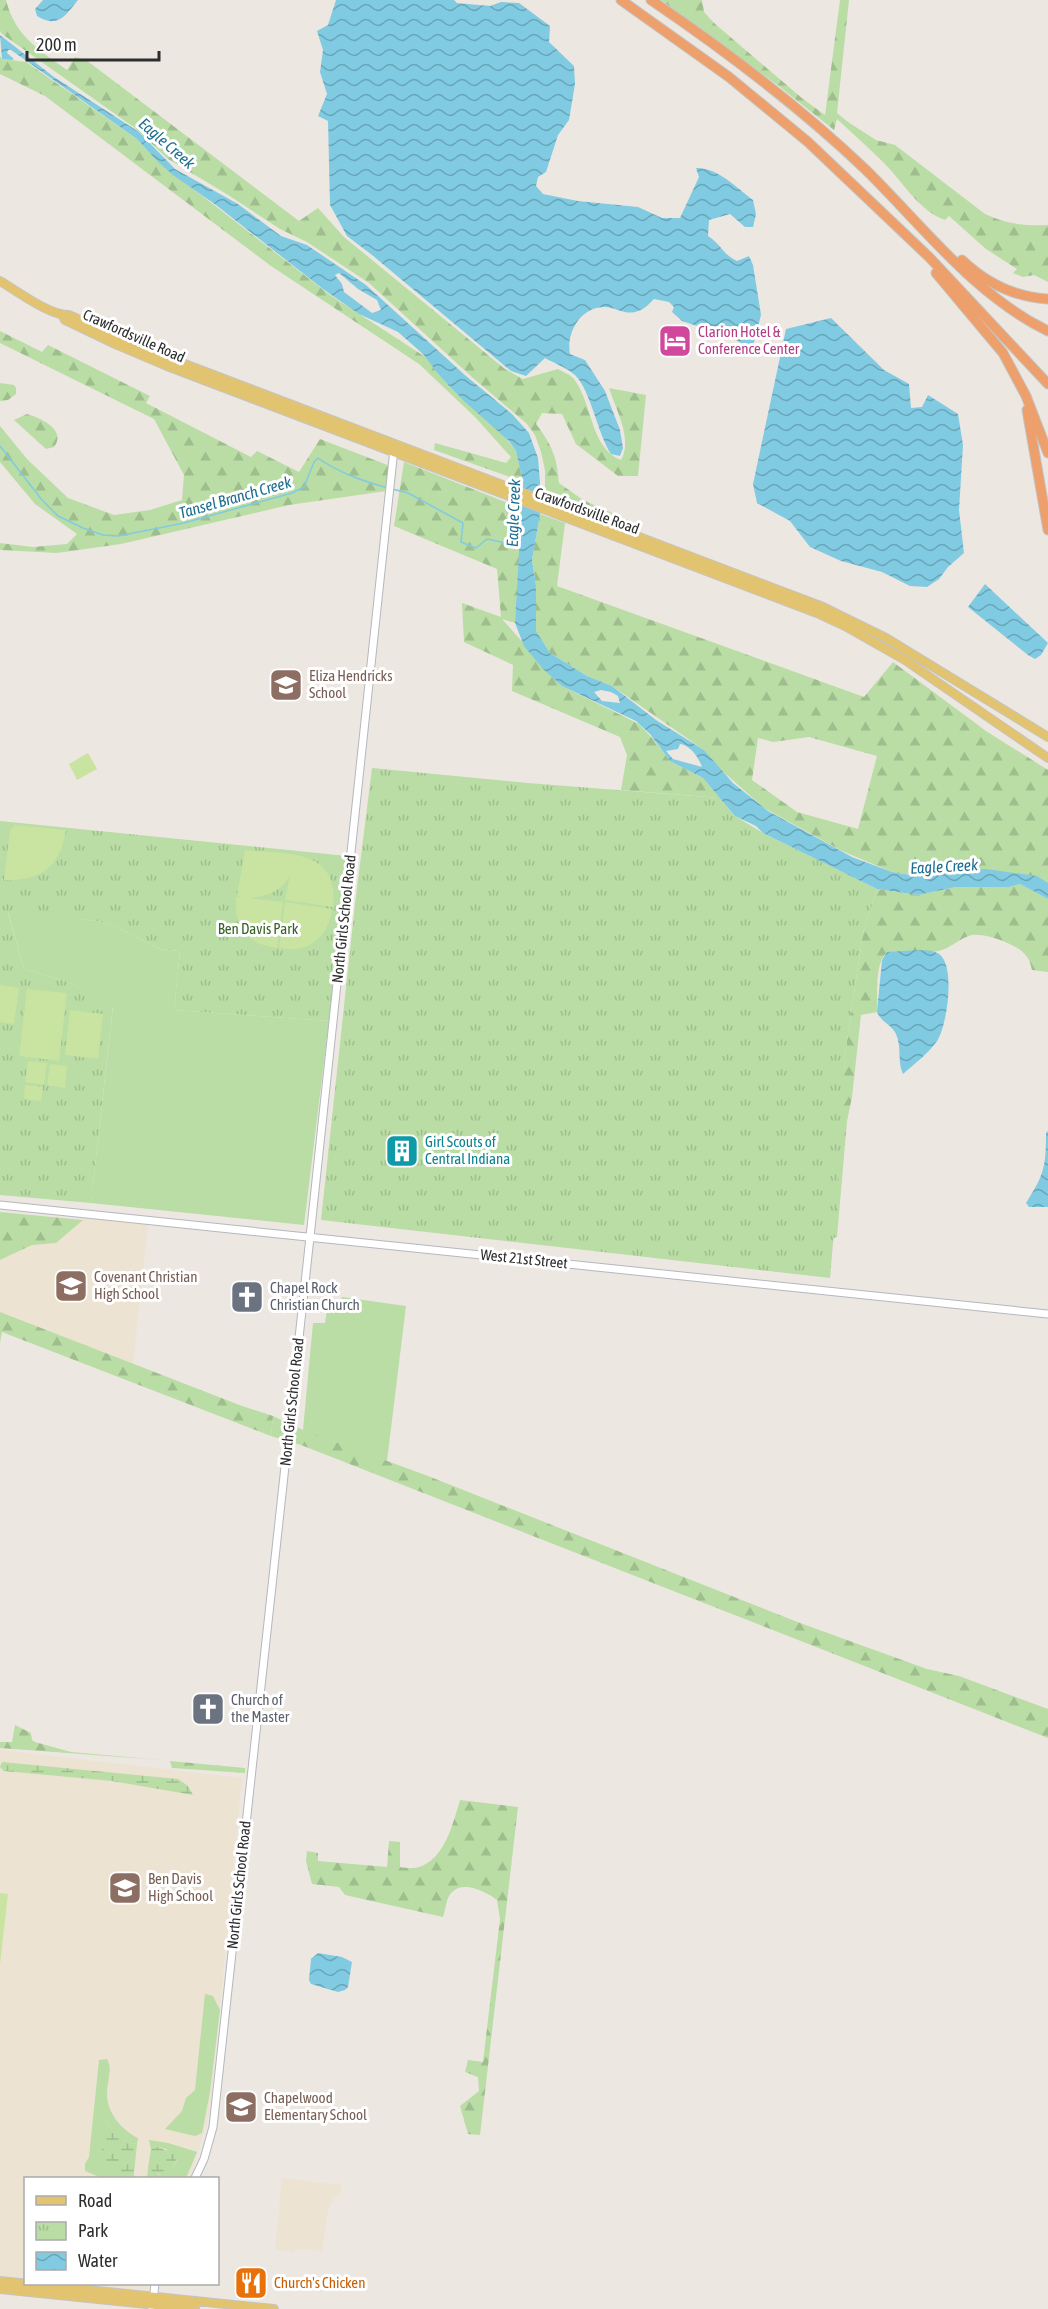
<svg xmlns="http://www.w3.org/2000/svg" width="1048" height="2309" font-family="'Asap Condensed',sans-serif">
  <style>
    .education { fill: #ece3d3 }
    .grass { fill: #b9dda4 }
    .forest { fill: url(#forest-firs); fill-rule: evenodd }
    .wetland { fill: url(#wetland-marsh) }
    .park { fill: url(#park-tufts) }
    .pitch { fill: #c9e3a1 }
    .water { fill: url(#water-waves); fill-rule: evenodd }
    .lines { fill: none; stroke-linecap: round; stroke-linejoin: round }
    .stream { stroke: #80cbe2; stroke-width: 1.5 }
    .secondary-casing { stroke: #b4b7bf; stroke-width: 9 }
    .primary-casing { stroke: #c4c4c4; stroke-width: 10 }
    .highway-casing { stroke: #c4c4c4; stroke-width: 11 }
    .secondary { stroke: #fff; stroke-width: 7 }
    .primary { stroke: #e2c470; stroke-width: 8 }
    .highway { stroke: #ed9f6c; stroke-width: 9 }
    .labels { text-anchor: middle; stroke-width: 6; stroke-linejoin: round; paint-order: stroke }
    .hotel-label { font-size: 15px; fill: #b23c85; stroke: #fff; text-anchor: start }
    .street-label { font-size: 15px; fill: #2d2d2d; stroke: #fff }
    .education-label { font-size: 15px; fill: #785e54; stroke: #fff; text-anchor: start }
    .park-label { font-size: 15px; fill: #336323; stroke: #fff }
    .culture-label { font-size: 15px; fill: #0d838f; stroke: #fff; text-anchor: start }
    .worship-label { font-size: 15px; fill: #5b616d; stroke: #fff; text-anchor: start }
    .food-label { font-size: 15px; fill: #c56008; stroke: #fff; text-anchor: start }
    .water-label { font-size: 16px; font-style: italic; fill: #1d6d91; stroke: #fff }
  </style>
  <defs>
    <pattern id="forest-firs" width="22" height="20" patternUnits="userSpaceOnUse" patternTransform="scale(1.5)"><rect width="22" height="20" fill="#b9dda4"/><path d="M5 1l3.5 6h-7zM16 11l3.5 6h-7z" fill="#9fbe8e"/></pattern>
    <pattern id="wetland-marsh" width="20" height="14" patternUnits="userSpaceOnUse" patternTransform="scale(1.5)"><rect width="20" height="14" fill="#b9dda4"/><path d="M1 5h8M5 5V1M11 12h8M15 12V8" fill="none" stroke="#9fbe8e"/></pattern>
    <pattern id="park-tufts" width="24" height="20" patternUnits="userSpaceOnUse" patternTransform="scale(1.5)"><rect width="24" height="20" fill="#b9dda4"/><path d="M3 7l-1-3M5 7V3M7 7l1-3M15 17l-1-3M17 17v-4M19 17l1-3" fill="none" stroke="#9fbe8e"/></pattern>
    <pattern id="water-waves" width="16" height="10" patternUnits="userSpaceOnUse" patternTransform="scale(1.5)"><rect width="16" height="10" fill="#80cbe2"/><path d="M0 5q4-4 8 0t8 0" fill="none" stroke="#69a5b8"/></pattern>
  </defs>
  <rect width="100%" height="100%" fill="#ede7e1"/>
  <!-- education -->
  <path class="education" d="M84 1218 148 1225 133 1364 0 1312V1260L32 1245 56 1243Z
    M0 1750 242 1778 210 2112 192 2172 189 2178H26L25 2279 0 2277Z
    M282 2178 341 2185V2192L333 2200 328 2210 322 2251 295 2249 294 2252 275 2250Z
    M67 2284H149L148 2292Z"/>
  <!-- grass -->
  <path class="grass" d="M8 912 98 921 110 924 160 949 180 951 174 1010 329 1021 304 1225 91 1203 113 1006 68 982 24 969Z
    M342 1297 406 1306 387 1461 304 1431 301 1445 271 1436 273 1416 303 1430 313 1323H325L328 1303 341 1304Z
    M205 1994 213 1996 220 2010 210 2092 202 2133 195 2136 165 2129 182 2111 186 2098 195 2090Z
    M107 2059C113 2069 107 2081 107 2092 106 2112 121 2129 138 2138L137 2144C117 2140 116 2136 106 2120L129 2178 134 2173V2178H102L85 2171V2164L89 2157 99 2060Z
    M149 2140 168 2143 197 2152 186 2178H147L148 2168 159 2175 171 2170 177 2160 166 2149 155 2146 151 2149Z"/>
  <!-- forest -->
  <path class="forest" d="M0 0H6C15 36 39 50 67 70L75 57 86 60 299 221 318 208 344 237 505 369 523 379 558 369C563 372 571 375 574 379 593 404 590 448 621 460 633 439 616 410 609 388L646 395 638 476H618L576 444 562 414 542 413 536 424C552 445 557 457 559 483L583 500 637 524 638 529 545 491V470L541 452 535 435 527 424 473 378 369 283 307 242 280 229 225 193 168 159 135 128 2 34 0 31Z
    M661 0H702L704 12 714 23 803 99 825 115 840 0H849L837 113 848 122 876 140 895 145 985 214C1006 224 1025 226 1048 225V282L1034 275 1023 277 1013 273 1017 269 986 249 949 216 945 220C919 211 903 182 884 163 869 148 853 134 837 119L834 130 780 87Z
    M0 56 2 59 26 62 137 139 156 160 330 295 427 358 439 375 502 433 516 451 523 483 510 477 434 450 435 443 506 463 511 457 475 417 419 364 271 266 45 96 0 74Z
    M0 331 42 352 48 345 150 396 146 403 251 457 257 451 299 472 320 439 390 466 386 491 289 505 121 544 57 553 0 550V543L33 547 67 544 77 534 35 504 0 462V426L27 459 68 498 114 515 150 510 182 500 184 475 154 419 0 343Z
    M0 383 14 385 16 388V394L8 400 0 401Z
    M27 414C41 418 67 430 54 447L46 449 14 420Z
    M404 462 523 509 515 623 502 619 562 686 639 724 653 739 670 761 703 778 720 798 621 790 627 755 620 737 512 691 513 665 464 642 462 603 501 617 497 569 394 526Z
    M540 514 565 523 557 586 864 697 893 662 986 731 1048 770V884L917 876 892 872 842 851 764 808 718 767 704 750 612 686 587 676 550 653 536 631 535 615 536 586 532 560ZM809 737 877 756 858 829 797 812 752 780 758 738 773 742Z
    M1020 884 1048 899V972L1032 970C1031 966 1030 960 1027 957 1020 945 986 933 972 935 961 937 951 948 939 951 923 954 903 952 887 952 874 964 878 995 877 1012L861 1015 852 1097 847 1121 837 1237 833 1238 845 1054 863 933 877 889 918 895 956 887H1009Z
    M0 1212 83 1220 56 1243 32 1245 0 1260Z
    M0 1312 242 1406 273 1416 271 1436 2 1332 0 1343Z
    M303 1430 428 1476 800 1623 927 1669 959 1676 1048 1709V1738L301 1445Z
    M15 1725 31 1733 32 1740 35 1742 71 1752 162 1760 0 1748V1742H12Z
    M170 1761 245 1768V1773L172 1768Z
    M460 1800 518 1807 480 2135 468 2134 460 2106 479 2091 478 2077 465 2072 468 2060 483 2062 500 1919 497 1900C485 1891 458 1877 448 1898 446 1903 445 1911 443 1917L345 1895 339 1887 312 1884 306 1861 307 1851 318 1853V1861L387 1867 389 1841 400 1842V1867C406 1868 413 1869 419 1867 445 1859 453 1823 460 1800Z"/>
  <!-- wetland -->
  <path class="wetland" d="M2 1762 178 1779 188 1786 193 1795 112 1781 4 1771 0 1767Z
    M105 2119C115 2134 119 2141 137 2144L134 2173 129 2178C92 2171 103 2149 105 2119Z
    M155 2146 179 2155 171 2170 163 2175 154 2173 148 2168 151 2149Z"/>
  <!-- park -->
  <path class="park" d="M372 768 528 783 720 798 735 816 763 833 877 889 863 933 845 1054 841 1151 830 1278 321 1220 355 904Z
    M0 821 347 856 329 1021 174 1010 180 951 160 949 110 924 98 921 8 913 24 969 68 982 113 1005 91 1203 0 1195Z"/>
  <!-- pitch -->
  <path class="pitch" d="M88 753 97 769 77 780 69 764Z
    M15 825 66 830C60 868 40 881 4 880L10 830Z
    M245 850C286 854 340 848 333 907L285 900 290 875C282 891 268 896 251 898L283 902 277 948C246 944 234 928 236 897L244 898 237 896Z
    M285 902 332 909C328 938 308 954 279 948Z
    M0 985 19 988 14 1024 0 1022Z
    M27 989 67 993 59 1061 19 1056Z
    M70 1010 103 1014 98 1059 65 1055Z
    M28 1061 47 1063 44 1085 25 1082Z
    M50 1064 67 1066 65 1088 47 1085Z
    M25 1085 43 1087 41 1101 24 1099Z
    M0 1893 8 1894 0 1964Z"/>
  <!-- water -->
  <path class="water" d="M43 0H78C65 16 58 29 37 16L35 9Z
    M336 0H454L457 3 490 6 501 2 519 3 550 26 549 42 574 66 575 84 569 120 558 135 546 172 538 177 536 186 543 194 578 201 638 207 662 218H680L699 177 696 168C717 167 737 188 753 200L756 214 753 227H745L730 214 709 220 708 236C722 245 722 254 737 261L749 256 753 265 761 315 752 350 733 338 682 321 672 312 674 307 669 302 654 299C648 305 644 310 635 312 624 315 614 306 603 307 580 308 566 333 570 354L585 360 605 391 620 430 623 448 620 456 611 454C597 432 591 391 575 375 567 368 554 363 545 358L526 376 511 371 372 255 347 236 330 205 328 121 318 116 327 94 320 72 323 50 317 31 328 25Z
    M0 35 54 77 139 132 175 169 238 204 281 236 307 245 366 285 466 376 512 414 529 433 538 458 540 482V514L532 560 536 586V631L550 653 587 676 612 686 656 720 704 750 733 783 768 811 852 857 892 872 917 876 959 869H986L1037 876 1048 883V899L1020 884 1009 887H956L918 895 877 889 763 833 756 826 735 816 703 778 670 761 650 734 636 721 562 686 543 669 524 646 515 623 523 483 516 451 509 441 464 401 439 375 423 354 398 332 359 314 323 289 216 205 173 175 156 160 137 139 11 50H8L7 53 14 59 12 60 2 59ZM339 273 358 289 377 300 381 310 372 313 344 292 342 284 335 275ZM601 690 611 692 618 696 620 703 602 701 594 692ZM680 744C690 745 699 758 702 767L673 759 666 751 678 749Z
    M831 318 884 370 909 384 911 408 922 407 928 395 958 414 963 445 959 510 964 553 948 567 939 579 927 587 910 586 882 572 841 561 810 547 790 521 757 503 753 484 786 329Z
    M985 584 1048 643 1041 655 1035 659 1028 655 968 607Z
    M902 951C912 951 925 949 935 952 958 958 947 1027 937 1041 928 1054 914 1064 903 1074 897 1062 902 1047 896 1034 892 1025 881 1022 877 1012L882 960 887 952Z
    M1048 1131V1207H1029L1026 1203C1044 1175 1046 1167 1046 1133Z
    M318 1953 342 1957 352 1962 348 1987 345 1990 338 1992 311 1984 309 1980 311 1959Z"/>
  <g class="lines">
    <!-- stream -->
    <path class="stream" d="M0 446 42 500 58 516 83 528 103 535 118 536 184 523 292 493 304 487 314 462 318 458C339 473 363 481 388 488
      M392 489 408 493 463 523 461 542 476 548 487 539 521 546"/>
    <defs>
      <path id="secondary" d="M0 1205 1048 1314
        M195 2178 204 2159 213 2127 310 1237 394 449
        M152 2309 155 2284"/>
      <path id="primary" d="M0 281C17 291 50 316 69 315L153 352 823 607 886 638 1048 737
        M63 316 65 320 115 344 167 366 817 613 845 626 905 660 1048 758
        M0 2281 274 2309
        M0 2289 195 2309"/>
      <path id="highway" d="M621 0 729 77 808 142 929 257 1048 384
        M651 0C726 51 799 106 865 169 923 226 974 295 1048 331
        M962 260C986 283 1015 297 1048 299
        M936 273 1003 353 1026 396 1048 453
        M1027 410 1048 530"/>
    </defs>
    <!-- secondary casing -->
    <use href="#secondary" class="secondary-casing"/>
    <!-- primary casing -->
    <use href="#primary" class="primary-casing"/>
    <!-- highway casing -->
    <use href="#highway" class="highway-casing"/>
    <!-- secondary -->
    <use href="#secondary" class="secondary"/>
    <!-- primary -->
    <use href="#primary" class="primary"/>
    <!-- highway -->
    <use href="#highway" class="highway"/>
  </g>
  <!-- icons -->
  <defs>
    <symbol id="hotel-square" viewBox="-11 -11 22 22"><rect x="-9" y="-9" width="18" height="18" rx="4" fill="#d1479c" stroke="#fff"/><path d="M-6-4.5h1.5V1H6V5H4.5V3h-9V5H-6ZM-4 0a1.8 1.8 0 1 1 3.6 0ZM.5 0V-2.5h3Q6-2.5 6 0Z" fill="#fff"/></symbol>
    <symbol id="school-square" viewBox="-11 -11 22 22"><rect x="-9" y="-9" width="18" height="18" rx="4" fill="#8d6e63" stroke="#fff"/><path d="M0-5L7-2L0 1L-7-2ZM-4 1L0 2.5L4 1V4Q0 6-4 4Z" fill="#fff"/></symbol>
    <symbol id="building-square" viewBox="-11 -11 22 22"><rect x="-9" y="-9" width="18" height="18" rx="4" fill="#0f9aa8" stroke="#fff"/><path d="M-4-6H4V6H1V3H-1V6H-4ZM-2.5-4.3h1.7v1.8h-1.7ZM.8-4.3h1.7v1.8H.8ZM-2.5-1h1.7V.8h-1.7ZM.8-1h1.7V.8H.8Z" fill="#fff"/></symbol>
    <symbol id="church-square" viewBox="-11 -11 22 22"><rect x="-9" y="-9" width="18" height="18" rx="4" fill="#6b7280" stroke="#fff"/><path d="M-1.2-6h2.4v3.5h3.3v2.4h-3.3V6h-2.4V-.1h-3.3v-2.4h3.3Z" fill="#fff"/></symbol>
    <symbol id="restaurant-square" viewBox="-11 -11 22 22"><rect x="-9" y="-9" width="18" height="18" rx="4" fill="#e8710a" stroke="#fff"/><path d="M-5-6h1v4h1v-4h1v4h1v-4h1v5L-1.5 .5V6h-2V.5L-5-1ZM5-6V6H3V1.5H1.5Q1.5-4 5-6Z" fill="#fff"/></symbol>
  </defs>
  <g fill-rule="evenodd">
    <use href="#hotel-square" x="656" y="322" width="38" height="38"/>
    <use href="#school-square" x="267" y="666" width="38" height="38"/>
    <use href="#building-square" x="383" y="1132" width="38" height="38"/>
    <use href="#school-square" x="52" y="1267" width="38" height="38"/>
    <use href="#church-square" x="228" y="1278" width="38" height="38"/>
    <use href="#church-square" x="189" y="1690" width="38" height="38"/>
    <use href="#school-square" x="106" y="1869" width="38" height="38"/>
    <use href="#school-square" x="222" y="2088" width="38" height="38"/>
    <use href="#restaurant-square" x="232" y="2264" width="38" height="38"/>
  </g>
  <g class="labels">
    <!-- hotel labels -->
    <g class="hotel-label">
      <text x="698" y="337">Clarion Hotel &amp;<tspan x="698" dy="17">Conference Center</tspan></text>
    </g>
    <!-- street labels -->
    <g class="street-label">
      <text transform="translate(134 336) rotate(24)" y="5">Crawfordsville Road</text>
      <text transform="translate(587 511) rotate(20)" y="5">Crawfordsville Road</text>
      <text transform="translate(344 919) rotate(-84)" y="5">North Girls School Road</text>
      <text transform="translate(524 1259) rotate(6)" y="5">West 21st Street</text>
      <text transform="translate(292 1402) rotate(-84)" y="5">North Girls School Road</text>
      <text transform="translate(239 1885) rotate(-84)" y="5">North Girls School Road</text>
    </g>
    <!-- education labels -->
    <g class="education-label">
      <text x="309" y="681">Eliza Hendricks<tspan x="309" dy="17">School</tspan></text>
      <text x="94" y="1282">Covenant Christian<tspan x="94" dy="17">High School</tspan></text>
      <text x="148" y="1884">Ben Davis<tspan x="148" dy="17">High School</tspan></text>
      <text x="264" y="2103">Chapelwood<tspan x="264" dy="17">Elementary School</tspan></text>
    </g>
    <!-- park labels -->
    <g class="park-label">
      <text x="258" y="934">Ben Davis Park</text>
    </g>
    <!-- culture labels -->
    <g class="culture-label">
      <text x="425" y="1147">Girl Scouts of<tspan x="425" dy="17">Central Indiana</tspan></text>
    </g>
    <!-- worship labels -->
    <g class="worship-label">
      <text x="270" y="1293">Chapel Rock<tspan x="270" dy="17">Christian Church</tspan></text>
      <text x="231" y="1705">Church of<tspan x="231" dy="17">the Master</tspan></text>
    </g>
    <!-- food labels -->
    <g class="food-label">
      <text x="274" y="2288">Church's Chicken</text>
    </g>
    <!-- water labels -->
    <g class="water-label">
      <text transform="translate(167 143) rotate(41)" y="6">Eagle Creek</text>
      <text transform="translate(235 497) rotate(-16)" y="6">Tansel Branch Creek</text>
      <text transform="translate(513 513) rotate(-88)" y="6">Eagle Creek</text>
      <text transform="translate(944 866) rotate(-3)" y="6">Eagle Creek</text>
    </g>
  </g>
  <!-- legend -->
  <rect x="24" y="2177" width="195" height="108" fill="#ffffff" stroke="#ababab" stroke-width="1.5"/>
  <rect x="36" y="2196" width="30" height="9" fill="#e2c470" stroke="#ababab" stroke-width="1.5"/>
  <text x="78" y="2207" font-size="18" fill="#2d2d2d">Road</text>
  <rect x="36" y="2222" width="30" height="18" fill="url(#park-tufts)" stroke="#ababab" stroke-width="1.5"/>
  <text x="78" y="2237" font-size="18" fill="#2d2d2d">Park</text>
  <rect x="36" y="2252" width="30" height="18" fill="url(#water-waves)" stroke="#ababab" stroke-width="1.5"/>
  <text x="78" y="2267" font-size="18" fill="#2d2d2d">Water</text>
  <!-- scale -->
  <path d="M27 51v9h132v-9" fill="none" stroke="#2d2d2d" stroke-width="3"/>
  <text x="36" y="51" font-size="18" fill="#2d2d2d" stroke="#ffffff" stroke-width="4.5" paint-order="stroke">200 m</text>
</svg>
